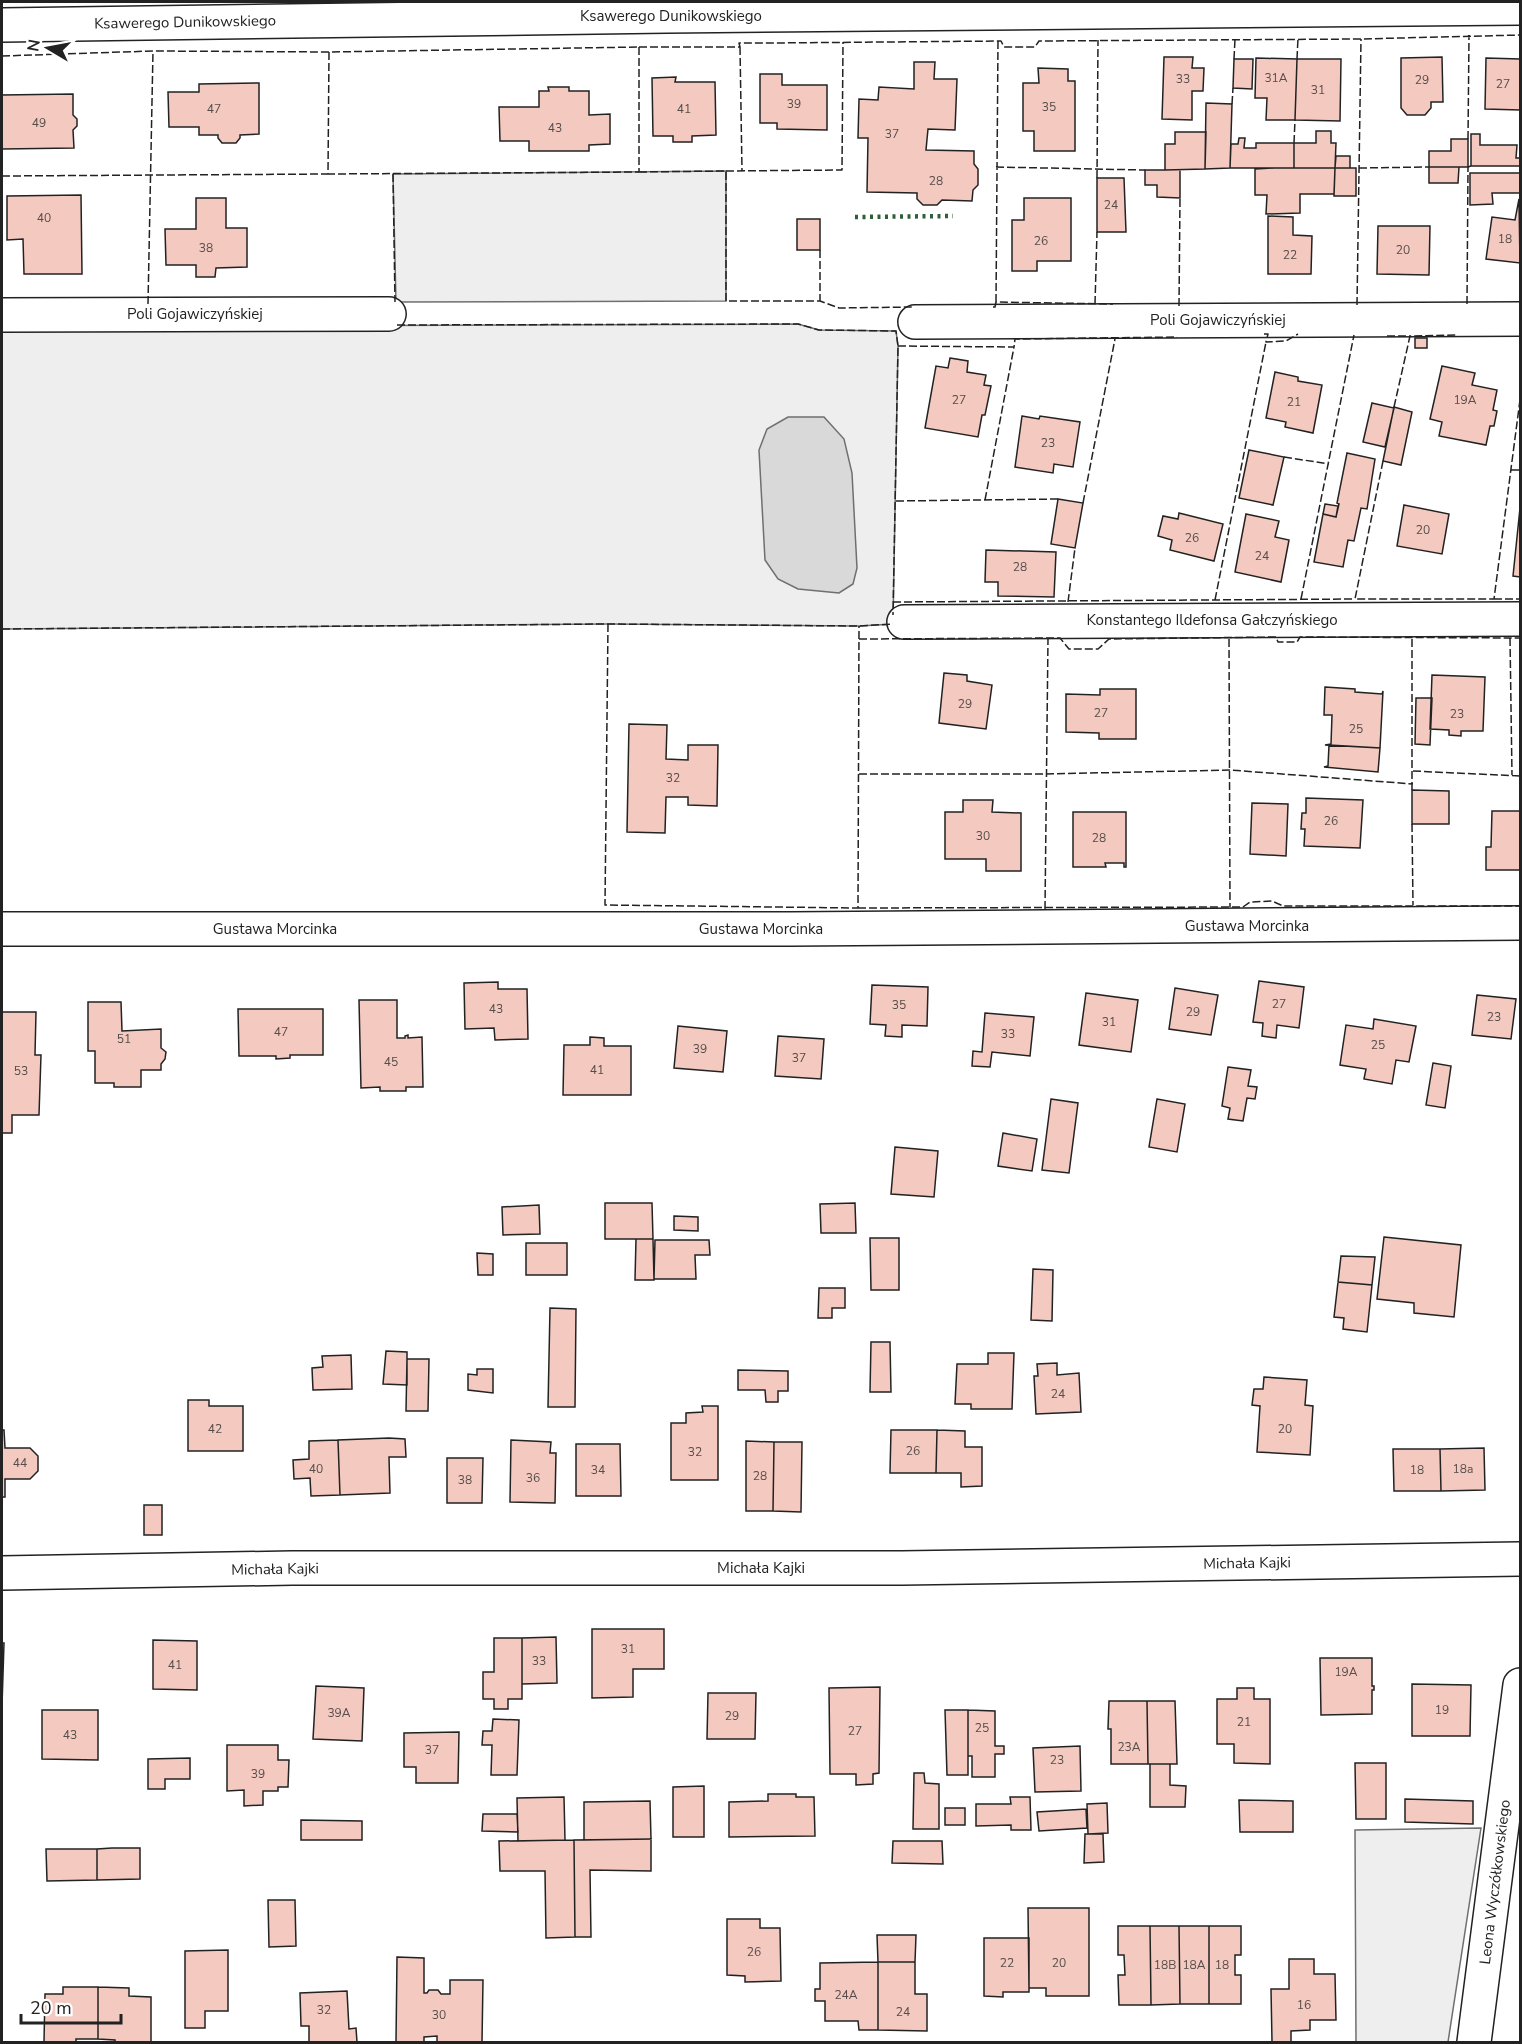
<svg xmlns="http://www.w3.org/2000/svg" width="1522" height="2044" font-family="'Nunito Sans',sans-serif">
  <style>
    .green { fill: #eee; stroke: #6f6f6f; stroke-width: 1.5 }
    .water { fill: #d9d9d9; stroke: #6f6f6f; stroke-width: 1.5 }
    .building { fill: #f3c9c0; stroke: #222; stroke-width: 1.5 }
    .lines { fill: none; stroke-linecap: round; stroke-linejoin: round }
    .minor-casing { stroke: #222; stroke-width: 36 }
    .minor { stroke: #fff; stroke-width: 33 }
    .hedge { stroke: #2f5e38; stroke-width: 4.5; stroke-dasharray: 3 4.5; stroke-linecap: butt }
    .fence { stroke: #222; stroke-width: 1.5; stroke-dasharray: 8 3; stroke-linecap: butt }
    .labels { text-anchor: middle; stroke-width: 4.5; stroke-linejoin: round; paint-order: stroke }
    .number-label { font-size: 12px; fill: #564c4a }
    .street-label { font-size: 15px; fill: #222; stroke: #fff }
  </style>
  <rect width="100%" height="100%" fill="#fff"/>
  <!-- green -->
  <path class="green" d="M726 171V301L396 302 393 174Z
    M798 324 819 330 896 331 898 346 893 624 859 626 608 624 2 629V327Z
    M1481 1828 1448 2042H1356L1355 1830Z"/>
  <!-- water -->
  <path class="water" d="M788 417H824L844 439 852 473 857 568 853 584 839 593 798 589 778 579 765 560 759 450 767 429Z"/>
  <!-- building -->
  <path class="building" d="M1164 57H1193L1192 68H1204L1203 91H1192V120L1162 119Z
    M1442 57 1443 102H1431V108L1425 115H1407L1401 108V58Z
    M1256 58 1297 59 1295 120H1266L1267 98H1255Z
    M1486 58 1520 59V110L1485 109Z
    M1234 59H1253L1252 89 1233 88Z
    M1297 59H1341L1340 121 1295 120Z
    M914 62H935L934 79H957L955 130 928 129 926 150 974 151V164L978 169V185L973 190 972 201 942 200 937 205H923L917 199V193L867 192 868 138H858L859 99 878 100 879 87 914 89Z
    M1038 68 1068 69V81H1075V151H1034V131H1023V83H1039Z
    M760 74H782V85H827V130L777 129V123H760Z
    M676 77 675 82H715L716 135 692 136V142H673V136H653L652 78Z
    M259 83V134L240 135V138L236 143H222L218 138V135H199V127H169L168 92H199V84Z
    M548 87H569V91H589V115L610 114V144L589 145V151H529V141H500L499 107H539V91H549Z
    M73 94V115L77 119V126L73 130 74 148 2 149V95Z
    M1206 103 1232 104 1230 168 1205 169Z
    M1316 131H1331V143H1336L1335 168H1294V143H1316Z
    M1175 132H1206L1205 169 1165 170V144H1175Z
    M1471 134H1480V145H1517L1516 158H1520V166H1471Z
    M1239 138H1245L1244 148H1256V143H1294V168H1230L1231 144H1238Z
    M1451 139H1468V167H1429V151H1451Z
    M1336 156H1350V168H1335Z
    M1429 167H1459L1458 183H1429Z
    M1274 168H1335L1334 194H1300V213L1266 214 1267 195H1255V169Z
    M1335 168H1356V196H1334Z
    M1145 170H1180V198L1157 197V185H1145Z
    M1470 173H1520V193H1492L1493 204 1470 205Z
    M1097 178H1124L1126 232H1097Z
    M81 195 82 274H24L23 239 7 240V196Z
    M196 198H226V228H247V267L216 268 215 277H196V265H166L165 229H196Z
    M1024 198H1071V261H1037V271H1012V220H1024Z
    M1519 199 1520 263 1486 259 1492 217 1515 220Z
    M1268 216 1293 217V235L1312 236 1311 274H1268Z
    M797 219H820V250H797Z
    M1378 226H1430L1429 275 1377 274Z
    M1415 338H1427V348H1415Z
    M950 358 968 361 967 372 986 375 984 385 991 386 985 415H982L978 437 925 428 936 366 948 368Z
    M1442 366 1475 373 1472 385 1497 390 1493 410 1497 411 1494 426H1490L1486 445 1439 436 1442 422 1430 419Z
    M1275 372 1298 377V381L1322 385 1313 433 1285 427 1286 422 1266 418Z
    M1372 403 1394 408 1385 447 1363 442Z
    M1394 407 1412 412 1401 465 1383 461Z
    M1022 416 1039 419 1040 416 1080 422 1073 467 1054 464 1053 473 1015 467Z
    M1249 450 1284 457 1273 505 1239 498Z
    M1347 453 1375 459 1367 509 1361 508 1354 541 1348 540 1343 567 1314 562 1323 514 1336 517 1339 504 1337 503Z
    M1058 499 1083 503 1075 548 1051 544Z
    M1325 504 1338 506 1336 517 1323 514Z
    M1404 505 1449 514 1442 554 1397 546Z
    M1520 508V577L1513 576Z
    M1179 513 1223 524 1214 561 1170 550 1172 540 1158 536 1163 516 1178 519Z
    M1246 514 1279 521 1275 537 1289 540 1281 582 1235 572Z
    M986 550 1056 552 1054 597 998 596V582H985Z
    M944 673 967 675V681L992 685 986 729 939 723Z
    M1432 675 1485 677 1483 731H1461V736L1449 735V730L1430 729Z
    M1325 687 1355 689V692L1382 694 1383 691 1380 748 1325 745 1331 744 1332 715H1324Z
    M1100 689H1136V739H1099V733L1066 732V694L1100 695Z
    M1416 698H1432L1430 745 1415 744Z
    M629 724 667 725 666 759 688 760V745H718L717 806 688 805V797H666L665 833 627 832Z
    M1329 745 1380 748 1378 772 1324 767 1328 766Z
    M1412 790 1449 791V824H1412Z
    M1306 798 1363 800 1360 848 1304 846 1305 829H1301L1302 813H1306Z
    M963 800H993L992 812 1021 813V871H986V859H945V812H963Z
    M1252 803 1288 804 1286 856 1250 854Z
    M1492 811H1520V870H1486V847H1491Z
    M1073 812H1126V867H1124V863H1105L1106 867H1073Z
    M1259 981 1304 987 1299 1028 1277 1025 1276 1038 1262 1036 1263 1023 1253 1022Z
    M498 982V989H527L528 1039 495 1040 494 1028 465 1029 464 983Z
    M872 985 928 987 927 1026 902 1025V1037L885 1036 886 1025 870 1024Z
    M1175 988 1218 995 1211 1035 1169 1029Z
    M1086 993 1138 1000 1131 1052 1079 1045Z
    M1477 995 1516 999 1511 1039 1472 1035Z
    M359 1000H397V1038H405V1036L408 1035V1038L422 1037 423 1087H406V1091H380V1087L361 1088Z
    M88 1002H121L122 1031 161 1029V1048L166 1052 165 1059 161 1064V1070H141V1087H114V1083H95V1051H88Z
    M238 1009H323V1055H290V1058L276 1059V1056H239Z
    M2 1012H36L35 1055H41L39 1115H12V1133H2Z
    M985 1013 1034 1017 1030 1056 992 1052 990 1067 972 1066 973 1051 982 1052Z
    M1374 1019 1416 1026 1409 1062 1396 1060 1392 1084 1364 1079 1366 1069 1340 1065 1346 1025 1373 1029Z
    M678 1026 727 1031 723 1072 674 1068Z
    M778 1036 824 1039 821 1079 775 1076Z
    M590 1037 604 1038V1046H631V1095H563L564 1045H590Z
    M1433 1063 1451 1066 1445 1108 1426 1105Z
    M1228 1067 1251 1070 1248 1086 1257 1087 1255 1099 1247 1098 1243 1121 1228 1119 1230 1108 1222 1106Z
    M1051 1099 1078 1103 1069 1173 1042 1170Z
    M1157 1099 1185 1104 1177 1152 1149 1147Z
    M1003 1133 1037 1139 1032 1171 998 1166Z
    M895 1147 938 1151 934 1197 891 1194Z
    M605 1203H652L653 1239H605Z
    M855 1203 856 1233H821L820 1204Z
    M539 1205 540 1234 503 1235 502 1207Z
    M674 1216 698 1217V1231L674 1230Z
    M1384 1237 1461 1245 1454 1317 1414 1313V1303L1377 1299Z
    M870 1238H899V1290H871Z
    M636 1239H653L654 1280H635Z
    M655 1240H709L710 1255H695L696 1279H654Z
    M526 1243H567V1275H526Z
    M477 1253 493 1254V1275H478Z
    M1341 1256 1375 1257 1372 1285 1338 1282Z
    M1033 1269 1053 1270 1052 1321 1031 1320Z
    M1338 1282 1372 1285 1367 1332 1343 1329 1344 1318 1334 1317Z
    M819 1288H845V1308H832V1318H818Z
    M550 1308 576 1309 575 1407H548Z
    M871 1342H890L891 1392H870Z
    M386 1351 407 1352V1385L383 1384Z
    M988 1353H1014L1012 1409H971V1404H955L957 1364H988Z
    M351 1355 352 1389 313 1390 312 1368 323 1367 322 1356Z
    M407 1359H429L428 1411H406Z
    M1057 1363V1375L1079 1373 1081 1412 1036 1414 1034 1376H1038L1037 1364Z
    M477 1369H493V1393L468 1390V1374L477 1375Z
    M738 1370 788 1371V1391H778V1402H766L765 1390H738Z
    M1264 1377 1307 1380 1305 1405 1313 1406 1310 1455 1257 1452 1260 1406 1252 1405 1254 1389H1263Z
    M188 1400H209V1406H243V1451H188Z
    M702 1406H718V1480H671V1423H686V1413L703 1412Z
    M2 1430H4L5 1448H30L38 1456V1471L30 1479H5V1497H2Z
    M891 1430H937L936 1473H890Z
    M937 1430 965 1431V1447H982V1486L961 1487V1473H936Z
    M389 1438 405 1439 406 1457H389L390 1493 340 1495 338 1440Z
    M338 1440 340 1495 311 1496 310 1478 294 1479 293 1460 309 1459V1441Z
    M511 1440 551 1442 550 1453H556L555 1503 510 1502Z
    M746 1441 774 1442 773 1511H746Z
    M774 1442H802L801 1512 773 1511Z
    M576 1444H620L621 1496H576Z
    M1484 1448 1485 1490 1441 1491 1440 1449Z
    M1393 1449H1440L1441 1491H1394Z
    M447 1458H483L482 1503H447Z
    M144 1505H162V1535H144Z
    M592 1629H664V1669H633V1697L592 1698Z
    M556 1637 557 1683 522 1684V1638Z
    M494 1638H522V1699H508V1709H494V1699H483V1672H494Z
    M153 1640 197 1641V1690L153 1689Z
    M2 1643H4L2 1706Z
    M1320 1658H1372V1686H1374V1690H1372V1714L1321 1715Z
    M1412 1684 1471 1685 1470 1736H1412Z
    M316 1686 364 1688 362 1741 313 1739Z
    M880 1687 879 1773 873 1774V1784L856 1785V1774H830L829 1688Z
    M1237 1688H1254V1699H1270V1764L1234 1763V1744H1217V1699H1237Z
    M708 1693H756L755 1739H707Z
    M1109 1701H1147L1148 1764H1111V1729H1108Z
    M1147 1701H1175L1177 1764H1148Z
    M42 1710H98V1760L42 1759Z
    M945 1710H968V1775H947Z
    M968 1710 995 1711V1746H1004V1754H995V1777H972V1756H968Z
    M493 1719 519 1720 517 1775H491L492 1745H482L483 1731H492Z
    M459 1732 458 1783H416V1767H404V1733Z
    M227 1745H278V1760H289L288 1787H278V1791H263V1805L244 1806V1790L227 1791Z
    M1080 1746 1081 1791 1035 1792 1033 1748Z
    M190 1758V1779H165V1789H148V1759Z
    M1355 1763H1386V1819H1356Z
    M1150 1764H1170V1785L1186 1786 1185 1807H1150Z
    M914 1773H924L925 1783 939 1784V1829H913Z
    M704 1786V1837H673V1787Z
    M768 1794H796V1797H814L815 1836 729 1837V1802L768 1801Z
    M564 1797 565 1840 518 1841 517 1798Z
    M1010 1797H1030L1031 1830H1011V1825L976 1826V1804H1011Z
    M1405 1799 1473 1801V1824L1405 1822Z
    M1239 1800 1293 1801V1832H1240Z
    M650 1801 651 1839 584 1840V1802Z
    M1107 1803 1108 1833 1088 1834 1087 1804Z
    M945 1808H965V1825H945Z
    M1086 1809 1087 1828 1039 1831 1037 1812Z
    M483 1814H517L518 1832 482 1831Z
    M301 1820 362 1821V1840H301Z
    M1085 1834H1103L1104 1862 1084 1863Z
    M651 1839V1871L590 1870 591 1937H575L574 1840Z
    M574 1840 575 1937 546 1938 545 1871H500L499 1841Z
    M893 1841H942L943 1864 892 1863Z
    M112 1848H140V1879L97 1880V1849Z
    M46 1849H97V1880L47 1881Z
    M268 1900H295L296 1946 269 1947Z
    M1028 1908H1089V1996H1046V1988H1029Z
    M727 1919H760V1928H780L781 1981 745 1982V1976L727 1975Z
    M1118 1926H1150L1151 2005H1119L1118 1975H1125L1124 1955H1118Z
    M1150 1926H1179L1180 2004 1151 2005Z
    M1179 1926H1209V2004H1180Z
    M1209 1926H1241V1955H1235V1975H1241V2004H1209Z
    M877 1935H916L915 1962H878Z
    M984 1938H1029V1992H1003V1997L984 1996Z
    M228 1950V2011H205V2028H185V1951Z
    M397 1957 424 1958V1993H427L429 1990H438L441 1994H450V1980H483L482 2042H437V2036L424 2037V2042H396Z
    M1289 1959H1314V1974H1335L1336 2020H1310V2030L1291 2031V2042H1272L1271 1989H1289Z
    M878 1962H915V1994H927V2031L878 2030Z
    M878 1962V2030H859L858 2021H825V2001H815V1989H820V1963Z
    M63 1987H98V2039H76V2042H44L45 1994H63Z
    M98 1987 129 1988V1996L151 1997V2042H115V2040L98 2039Z
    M347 1991 349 2029 356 2028 357 2042H309V2026H301L300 1993Z"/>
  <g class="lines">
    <defs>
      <path id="minor" d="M2 25 667 16 1520 8
        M2 315 389 314
        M915 322 1520 319
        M904 622 1520 619
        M2 929H791L1520 923
        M2 1573 292 1568H902L1520 1559
        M1474 2042 1520 1685"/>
    </defs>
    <!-- minor casing -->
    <use href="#minor" class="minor-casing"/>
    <!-- minor -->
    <use href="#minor" class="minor"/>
    <!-- hedge -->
    <path class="hedge" d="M855 217 953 216"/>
    <!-- fence -->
    <path class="fence" d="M639 47H740L739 43H772L1001 41 1004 47H1035L1039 41 1361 39 1520 35
      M639 47V172L328 174 329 52Z
      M740 47 742 171
      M2 56 153 51 329 52
      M1234 59 1235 39
      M1297 59 1298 38
      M1232 104 1233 88
      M1468 139 1469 35
      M1294 143 1295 120
      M996 167 1145 170
      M1359 168 1429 167
      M726 171 842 170 843 42
      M639 172 726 171V301H820L839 308 912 307
      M393 174 395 302
      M2 176 328 174
      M1097 178 1098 40
      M820 250V301
      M996 302 998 41
      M148 304 153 51
      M1095 304 1097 232
      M1467 304 1468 167 1471 166
      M1357 305 1361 39
      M1179 306 1180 198
      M993 307H995L996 302 1113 304
      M397 325 798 324 819 330 896 331 898 346 893 615
      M1264 334H1268L1266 342 1286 341 1298 334
      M1387 336H1410
      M898 346 1014 347 1015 339 1177 337
      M1394 407 1410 336 1457 335
      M1284 457 1329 464
      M1383 461 1355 599H1494L1520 400
      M1511 470H1520
      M985 500 1014 347
      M896 501 1058 499
      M1083 503 1115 339
      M1301 599 1354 335
      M1494 599H1520
      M1215 600 1266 342
      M893 602 1355 599
      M1068 602 1075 548
      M608 624 605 905 858 908 859 626
      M2 629 608 624 859 626 893 624
      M1510 638 1512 775
      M859 639 1060 638 1069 649H1098L1109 639 1276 637 1278 642H1297L1300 637 1520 638
      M1229 639 1230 907
      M1413 771 1520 776
      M859 774H1046L1230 770 1413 784
      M1412 790V639
      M1412 824 1413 905
      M858 908 1243 907 1250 902 1272 901 1283 906H1520
      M1045 909 1048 638"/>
  </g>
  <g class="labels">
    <!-- number labels -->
    <g class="number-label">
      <text x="1276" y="82">31A</text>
      <text x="1183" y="83">33</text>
      <text x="1422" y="84">29</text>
      <text x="1503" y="88">27</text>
      <text x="1318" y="94">31</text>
      <text x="794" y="108">39</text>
      <text x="1049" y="111">35</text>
      <text x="214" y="113">47</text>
      <text x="684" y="113">41</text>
      <text x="39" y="127">49</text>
      <text x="555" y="132">43</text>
      <text x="892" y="138">37</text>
      <text x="936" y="185">28</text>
      <text x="1111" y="209">24</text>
      <text x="44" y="222">40</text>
      <text x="1505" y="243">18</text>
      <text x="1041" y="245">26</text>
      <text x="206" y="252">38</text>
      <text x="1403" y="254">20</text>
      <text x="1290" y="259">22</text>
      <text x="959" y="404">27</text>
      <text x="1465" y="404">19A</text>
      <text x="1294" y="406">21</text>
      <text x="1048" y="447">23</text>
      <text x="1423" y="534">20</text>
      <text x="1192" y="542">26</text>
      <text x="1262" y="560">24</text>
      <text x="1020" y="571">28</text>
      <text x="965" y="708">29</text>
      <text x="1101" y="717">27</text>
      <text x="1457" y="718">23</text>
      <text x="1356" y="733">25</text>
      <text x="673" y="782">32</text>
      <text x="1331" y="825">26</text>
      <text x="983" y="840">30</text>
      <text x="1099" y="842">28</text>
      <text x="1279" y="1008">27</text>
      <text x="899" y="1009">35</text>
      <text x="496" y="1013">43</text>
      <text x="1193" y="1016">29</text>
      <text x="1494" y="1021">23</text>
      <text x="1109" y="1026">31</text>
      <text x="281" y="1036">47</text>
      <text x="1008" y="1038">33</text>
      <text x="124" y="1043">51</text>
      <text x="1378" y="1049">25</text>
      <text x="700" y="1053">39</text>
      <text x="799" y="1062">37</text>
      <text x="391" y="1066">45</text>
      <text x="597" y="1074">41</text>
      <text x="21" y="1075">53</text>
      <text x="1058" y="1398">24</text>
      <text x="215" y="1433">42</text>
      <text x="1285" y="1433">20</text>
      <text x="913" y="1455">26</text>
      <text x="695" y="1456">32</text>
      <text x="20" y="1467">44</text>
      <text x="316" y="1473">40</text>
      <text x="1463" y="1473">18a</text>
      <text x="598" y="1474">34</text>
      <text x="1417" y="1474">18</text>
      <text x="760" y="1480">28</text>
      <text x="533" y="1482">36</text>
      <text x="465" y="1484">38</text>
      <text x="628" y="1653">31</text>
      <text x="539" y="1665">33</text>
      <text x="175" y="1669">41</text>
      <text x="1346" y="1676">19A</text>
      <text x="1442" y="1714">19</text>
      <text x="339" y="1717">39A</text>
      <text x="732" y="1720">29</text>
      <text x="1244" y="1726">21</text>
      <text x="982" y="1732">25</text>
      <text x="855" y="1735">27</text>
      <text x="70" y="1739">43</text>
      <text x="1129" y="1751">23A</text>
      <text x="432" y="1754">37</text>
      <text x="1057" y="1764">23</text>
      <text x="258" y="1778">39</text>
      <text x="754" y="1956">26</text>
      <text x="1007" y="1967">22</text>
      <text x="1059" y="1967">20</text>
      <text x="1165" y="1969">18B</text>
      <text x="1194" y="1969">18A</text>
      <text x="1222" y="1969">18</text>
      <text x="846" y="1999">24A</text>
      <text x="1304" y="2009">16</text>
      <text x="324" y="2014">32</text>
      <text x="903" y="2016">24</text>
      <text x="439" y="2019">30</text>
    </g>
    <!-- street labels -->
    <g class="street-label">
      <text x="671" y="21">Ksawerego Dunikowskiego</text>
      <text transform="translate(185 22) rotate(-1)" y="5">Ksawerego Dunikowskiego</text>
      <text x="195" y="319">Poli Gojawiczyńskiej</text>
      <text x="1218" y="325">Poli Gojawiczyńskiej</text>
      <text x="1212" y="625">Konstantego Ildefonsa Gałczyńskiego</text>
      <text x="1247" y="931">Gustawa Morcinka</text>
      <text x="275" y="934">Gustawa Morcinka</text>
      <text x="761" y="934">Gustawa Morcinka</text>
      <text transform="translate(1247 1563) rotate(-1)" y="5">Michała Kajki</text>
      <text x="761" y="1573">Michała Kajki</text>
      <text transform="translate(275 1569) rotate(-1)" y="5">Michała Kajki</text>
      <text transform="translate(1495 1882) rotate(-83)" y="5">Leona Wyczółkowskiego</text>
    </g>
  </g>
  <!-- border -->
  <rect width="1522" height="2044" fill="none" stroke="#222222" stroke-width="6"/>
  <!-- north arrow -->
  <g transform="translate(48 48) rotate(280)" stroke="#ffffff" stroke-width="4.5" paint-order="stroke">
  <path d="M0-4.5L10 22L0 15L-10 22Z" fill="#222222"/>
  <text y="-9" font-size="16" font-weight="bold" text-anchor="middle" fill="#222222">N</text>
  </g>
  <!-- scale -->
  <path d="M21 2014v9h100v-9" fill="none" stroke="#222222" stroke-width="3"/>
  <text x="30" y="2014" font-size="18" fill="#222222" stroke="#ffffff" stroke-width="4.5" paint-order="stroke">20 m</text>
</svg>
